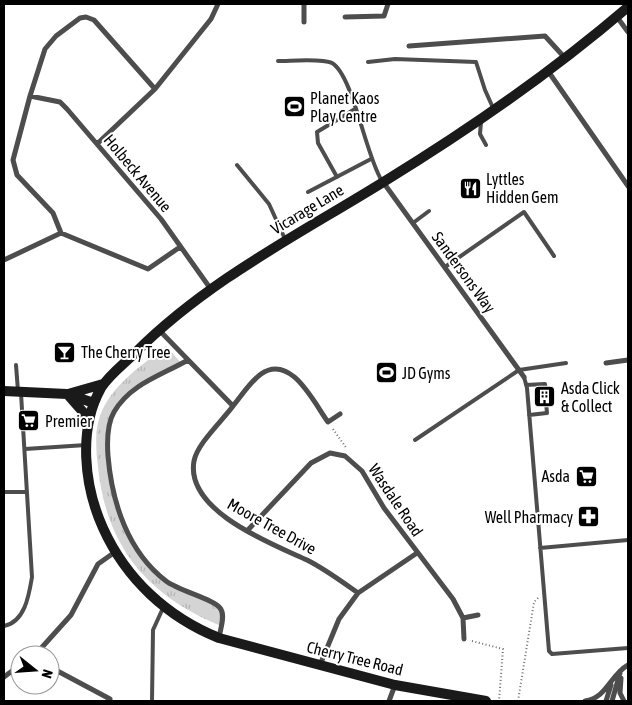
<svg xmlns="http://www.w3.org/2000/svg" width="632" height="705" font-family="'Asap Condensed',sans-serif">
  <style>
    .grass { fill: url(#grass-tufts) }
    .lines { fill: none; stroke-linecap: round; stroke-linejoin: round }
    .path { stroke: #6f6f6f; stroke-width: 2; stroke-dasharray: 1 2.5; stroke-linecap: butt }
    .lane { stroke: #4d4d4d; stroke-width: 4 }
    .street { stroke: #4d4d4d; stroke-width: 5 }
    .secondary { stroke: #1a1a1a; stroke-width: 10 }
    .labels { text-anchor: middle; stroke-width: 4; stroke-linejoin: round; paint-order: stroke }
    .poi-label { font-size: 16px; fill: #000; stroke: #fff; text-anchor: start }
    .street-label { font-size: 16px; fill: #000; stroke: #fff }
  </style>
  <defs>
    <pattern id="grass-tufts" width="24" height="20" patternUnits="userSpaceOnUse" patternTransform="scale(1.25)"><rect width="24" height="20" fill="#d4d4d4"/><path d="M3 7l-1-3M5 7V3M7 7l1-3M15 17l-1-3M17 17v-4M19 17l1-3" fill="none" stroke="#b4b4b4"/></pattern>
  </defs>
  <rect width="100%" height="100%" fill="#fff"/>
  <!-- grass -->
  <path class="grass" d="M166 346 182 364 139 386 113 413 108 451 119 514 140 553 166 581 220 608 221 626C148 596 106 547 98 467 96 449 94 428 102 411 114 383 144 364 166 346Z"/>
  <g class="lines">
    <!-- path -->
    <path class="path" d="M333 429 347 449
      M472 641 503 649 499 701
      M518 701 534 602 539 597"/>
    <!-- lane -->
    <path class="lane" d="M278 61C291 61 322 58 332 63 353 75 366 157 382 181
      M368 62 395 59 476 62 485 90 494 110
      M481 122 480 134 486 145
      M237 165 269 204 285 239
      M337 177 318 143 317 132 355 109
      M308 192 371 159
      M413 223 429 211
      M445 267 524 212 554 256
      M16 365 18 391
      M524 377 527 388 549 651 552 654 628 648
      M526 385 545 384 546 393
      M529 415 547 413 546 402
      M415 440 519 370 566 363
      M25 449 86 445
      M4 492H27
      M540 548 628 540
      M4 626C25 622 29 595 32 577L21 393
      M152 701 153 630 163 608"/>
    <!-- street -->
    <path class="street" d="M304 4V22
      M345 17 384 16 388 4
      M617 17 628 32
      M409 46 545 36 565 58
      M548 71 628 186
      M155 89 94 20 86 17 80 18 56 36 45 49 30 96 13 160 17 175 53 213 61 233 148 269 180 247
      M30 96 60 102 67 109 161 219 210 288
      M98 143 155 89 211 19 218 4
      M383 182 524 377
      M4 260 61 233
      M159 330 233 406C222 421 197 444 194 461 185 511 272 544 307 560 325 569 341 581 358 593
      M188 360C162 375 130 384 114 412 107 424 107 442 108 456 112 503 128 552 166 581 179 591 214 599 220 608 226 615 220 630 219 638
      M606 363 628 360
      M233 406C242 395 250 382 261 374 291 353 314 403 328 422L340 414
      M247 531 311 463 330 453 345 456 362 471 384 508 453 599 463 618 464 639
      M463 618 478 615
      M35 655 71 615 98 564 115 552
      M320 665 339 619 358 593 417 553
      M50 667 110 699
      M4 677 20 665
      M621 678 620 693 624 701
      M389 701 395 685
      M585 701C607 698 610 675 628 665
      M606 701 611 685
      M612 701 620 673"/>
    <!-- secondary -->
    <path class="secondary" d="M4 391 67 394 94 403
      M68 394 103 384
      M69 396 83 412 86 425
      M486 701 395 685 219 638C167 617 126 579 103 528 84 486 78 429 101 388 109 375 124 364 135 353 208 280 298 235 385 181 470 129 552 72 628 7"/>
  </g>
  <!-- icons -->
  <defs>
    <symbol id="stadium-square" viewBox="-11 -11 22 22"><rect x="-9" y="-9" width="18" height="18" rx="4" fill="#000" stroke="#fff"/><path d="M0-5a6.5 5 0 1 0 0 10a6.5 5 0 1 0 0-10ZM-3.5-1.8h7v3.6h-7Z" fill="#fff"/></symbol>
    <symbol id="restaurant-square" viewBox="-11 -11 22 22"><rect x="-9" y="-9" width="18" height="18" rx="4" fill="#000" stroke="#fff"/><path d="M-5-6h1v4h1v-4h1v4h1v-4h1v5L-1.5 .5V6h-2V.5L-5-1ZM5-6V6H3V1.5H1.5Q1.5-4 5-6Z" fill="#fff"/></symbol>
    <symbol id="bar-square" viewBox="-11 -11 22 22"><rect x="-9" y="-9" width="18" height="18" rx="4" fill="#000" stroke="#fff"/><path d="M-6-5H6L.8 .8V4.5H3.5V6h-7V4.5H-.8V.8Z" fill="#fff"/></symbol>
    <symbol id="building-square" viewBox="-11 -11 22 22"><rect x="-9" y="-9" width="18" height="18" rx="4" fill="#000" stroke="#fff"/><path d="M-4-6H4V6H1V3H-1V6H-4ZM-2.5-4.3h1.7v1.8h-1.7ZM.8-4.3h1.7v1.8H.8ZM-2.5-1h1.7V.8h-1.7ZM.8-1h1.7V.8H.8Z" fill="#fff"/></symbol>
    <symbol id="supermarket-square" viewBox="-11 -11 22 22"><rect x="-9" y="-9" width="18" height="18" rx="4" fill="#000" stroke="#fff"/><path d="M-6-5.5h2.5l.6 2H6L4.5 2H-2.5L-4.4-4H-6ZM-1.5 3.2a1.3 1.3 0 1 0 .1 0ZM3 3.2a1.3 1.3 0 1 0 .1 0Z" fill="#fff"/></symbol>
    <symbol id="pharmacy-square" viewBox="-11 -11 22 22"><rect x="-9" y="-9" width="18" height="18" rx="4" fill="#000" stroke="#fff"/><path d="M-2-6h4v4h4v4h-4v4h-4v-4h-4v-4h4Z" fill="#fff"/></symbol>
  </defs>
  <g fill-rule="evenodd">
    <use href="#stadium-square" x="282" y="94" width="25" height="25"/>
    <use href="#restaurant-square" x="458" y="176" width="25" height="25"/>
    <use href="#bar-square" x="52" y="340" width="25" height="25"/>
    <use href="#stadium-square" x="374" y="360" width="25" height="25"/>
    <use href="#building-square" x="532" y="384" width="25" height="25"/>
    <use href="#supermarket-square" x="16" y="408" width="25" height="25"/>
    <use href="#supermarket-square" x="574" y="464" width="25" height="25"/>
    <use href="#pharmacy-square" x="576" y="504" width="25" height="25"/>
  </g>
  <g class="labels">
    <!-- poi labels -->
    <g class="poi-label">
      <text x="310" y="104">Planet Kaos<tspan x="310" dy="18">Play Centre</tspan></text>
      <text x="486" y="185">Lyttles<tspan x="486" dy="18">Hidden Gem</tspan></text>
      <text x="81" y="358">The Cherry Tree</text>
      <text x="402" y="379">JD Gyms</text>
      <text x="561" y="394">Asda Click<tspan x="561" dy="18">&amp; Collect</tspan></text>
      <text x="45" y="427">Premier</text>
      <text x="570" y="482" text-anchor="end">Asda</text>
      <text x="573" y="523" text-anchor="end">Well Pharmacy</text>
    </g>
    <!-- street labels -->
    <g class="street-label">
      <text transform="translate(138 173) rotate(50)" y="6">Holbeck Avenue</text>
      <text transform="translate(307 209) rotate(-31)" y="6">Vicarage Lane</text>
      <text transform="translate(464 272) rotate(54)" y="6">Sandersons Way</text>
      <text transform="translate(396 500) rotate(56)" y="6">Wasdale Road</text>
      <text transform="translate(272 526) rotate(29)" y="6">Moore Tree Drive</text>
      <text transform="translate(355 658) rotate(14)" y="6">Cherry Tree Road</text>
    </g>
  </g>
  <!-- border -->
  <rect width="632" height="705" fill="none" stroke="#000000" stroke-width="10"/>
  <!-- north arrow -->
  <g transform="translate(35 670) rotate(107)"><circle r="24" fill="#ffffff" stroke="#999999"/>
  <path d="M0-4L9 19L0 12L-9 19Z" fill="#000000"/>
  <text y="-8" font-size="14" font-weight="bold" text-anchor="middle" fill="#000000">N</text>
  </g>
</svg>
